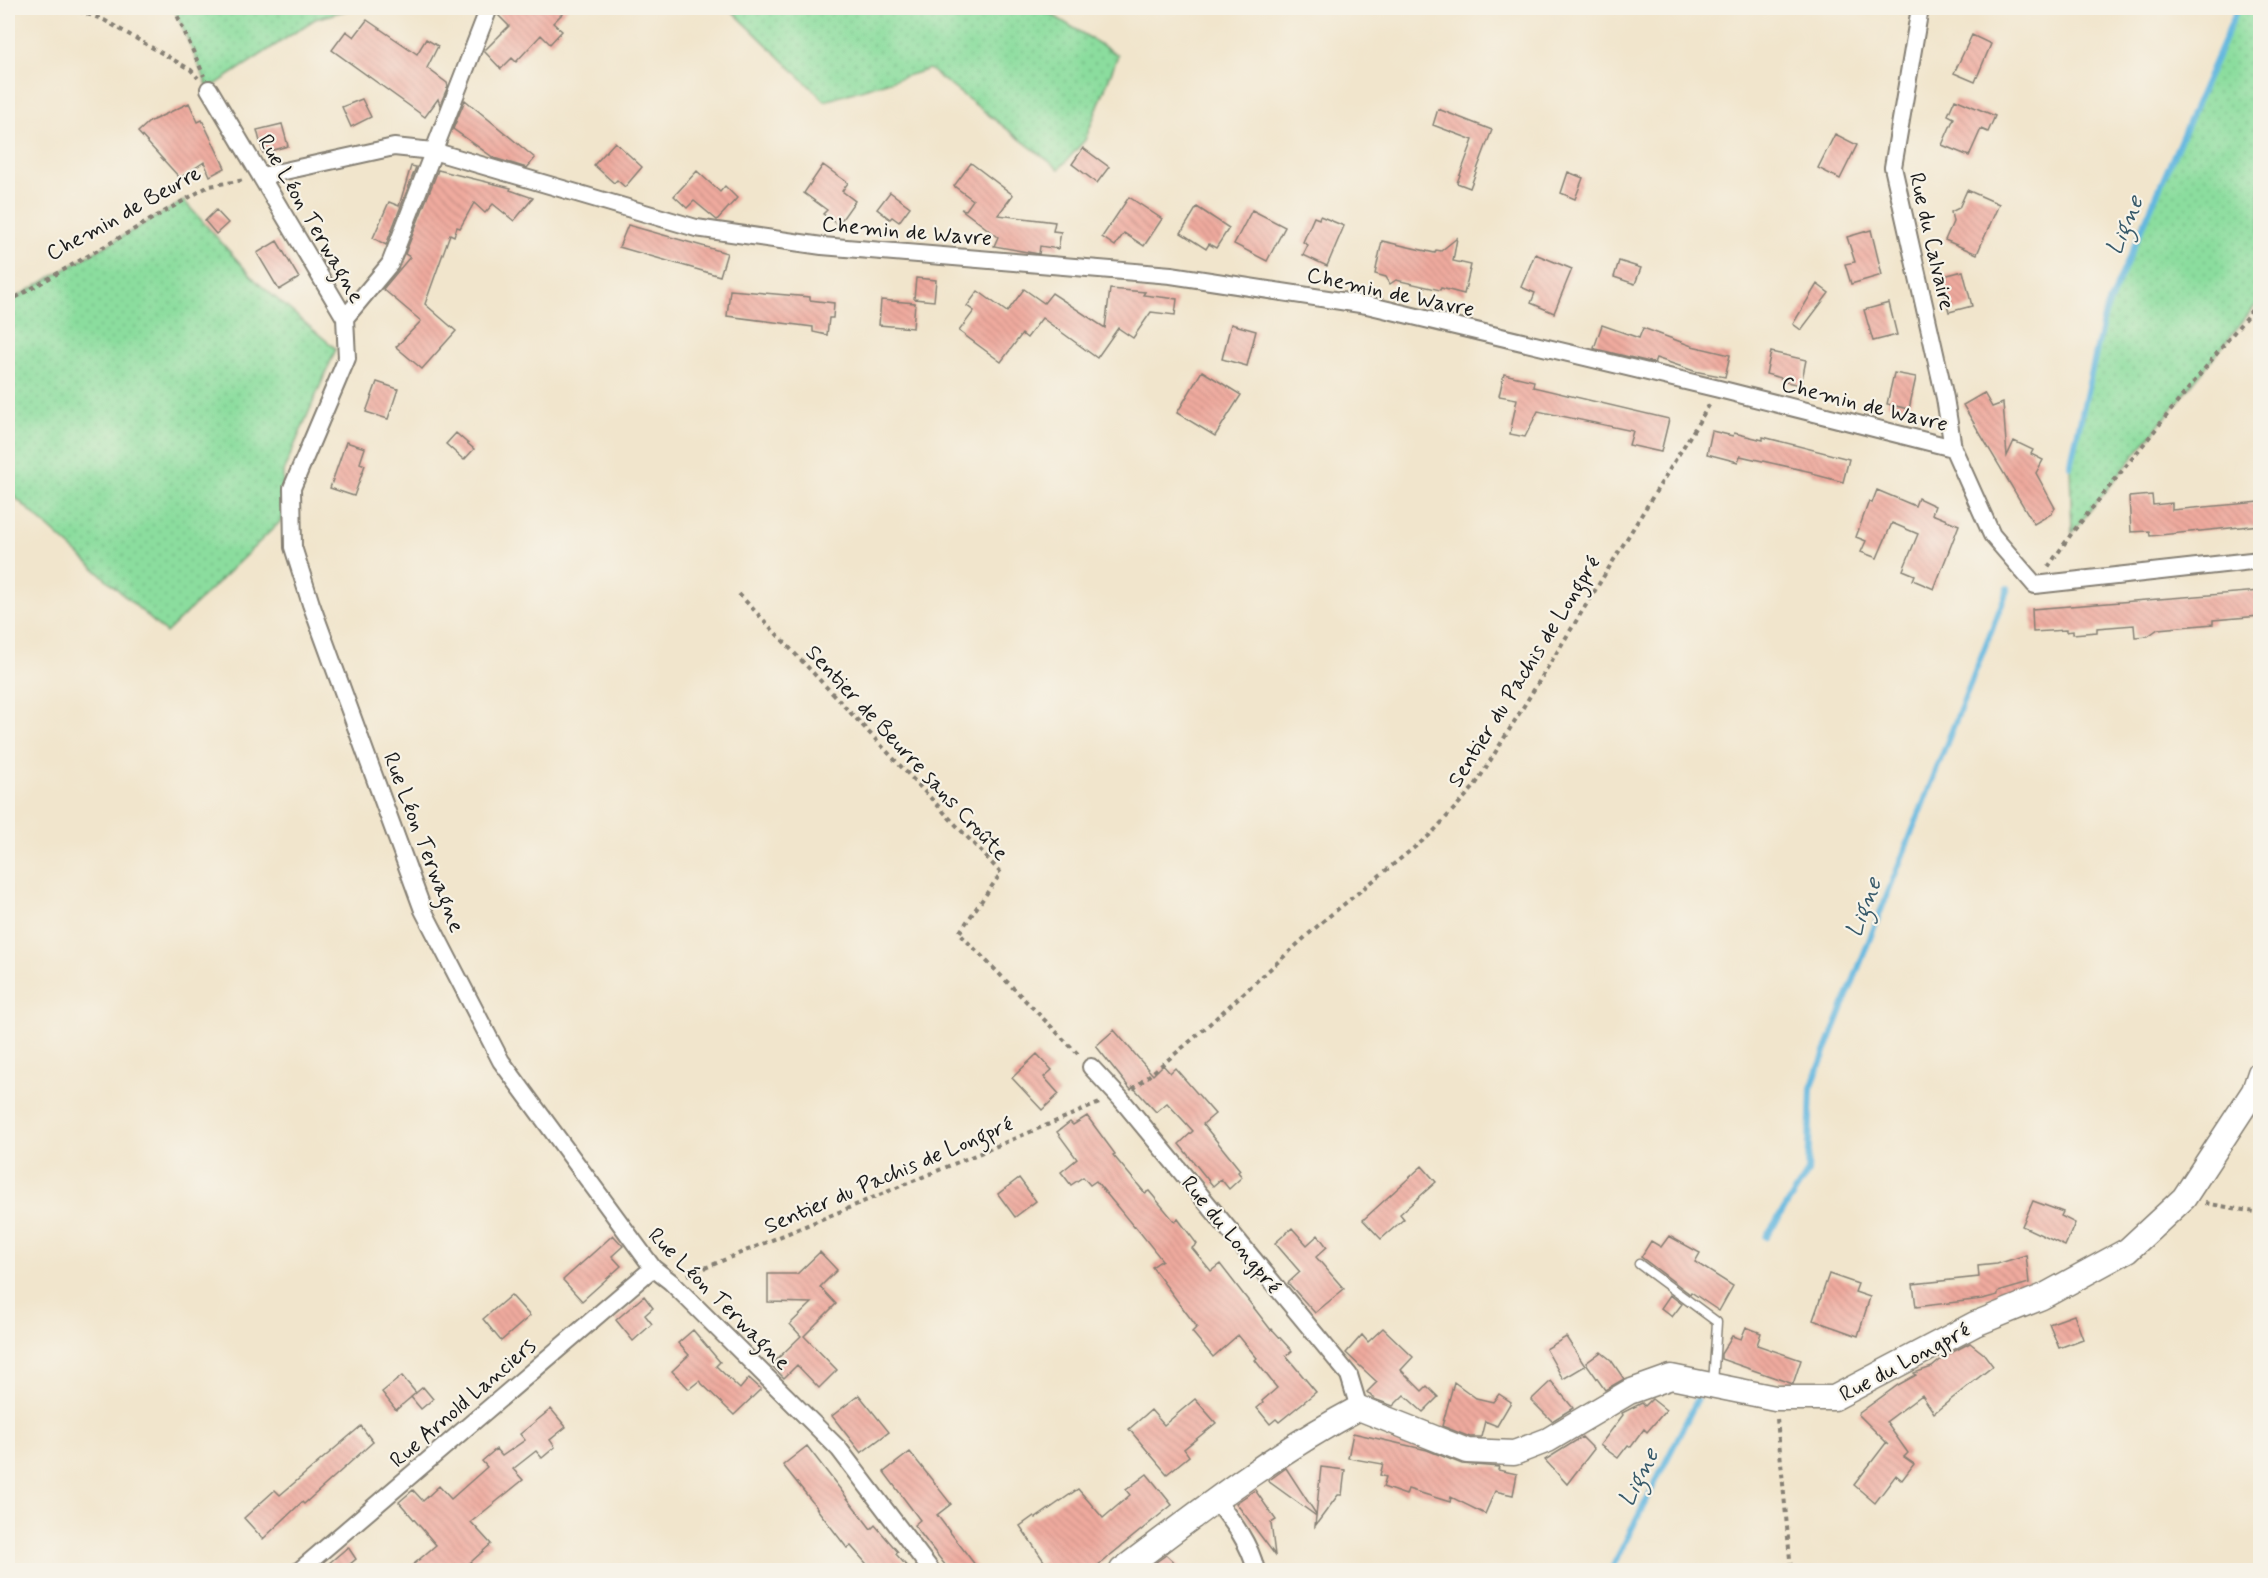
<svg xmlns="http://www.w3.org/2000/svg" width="2268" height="1578" font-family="Mynerve,sans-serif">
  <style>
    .grass { fill: url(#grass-dots); stroke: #547c5d; stroke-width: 1.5 }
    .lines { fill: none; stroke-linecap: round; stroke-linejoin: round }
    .stream { stroke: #63b7df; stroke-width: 6 }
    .building { fill: url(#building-back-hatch) }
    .lane-casing { stroke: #868074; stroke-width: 11 }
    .street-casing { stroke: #868074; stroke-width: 20 }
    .secondary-casing { stroke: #868074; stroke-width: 27 }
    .path { stroke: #868074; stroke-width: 4; stroke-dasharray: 4.5 4.5; stroke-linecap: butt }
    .lane { stroke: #fff; stroke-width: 8 }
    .street { stroke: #fff; stroke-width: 16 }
    .secondary { stroke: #fff; stroke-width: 24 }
    .labels { text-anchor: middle; stroke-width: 4.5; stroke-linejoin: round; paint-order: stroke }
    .street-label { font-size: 22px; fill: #1c1c1c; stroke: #f7f3e8 }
    .water-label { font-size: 24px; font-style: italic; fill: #385a6a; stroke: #f7f3e8 }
  </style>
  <defs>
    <pattern id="grass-dots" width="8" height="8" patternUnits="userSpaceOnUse" patternTransform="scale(1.5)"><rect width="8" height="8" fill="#8bdd9e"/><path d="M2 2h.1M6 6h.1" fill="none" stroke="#77bd88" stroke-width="1.8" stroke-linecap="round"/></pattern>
    <pattern id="building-back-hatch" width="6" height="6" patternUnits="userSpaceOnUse" patternTransform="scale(1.5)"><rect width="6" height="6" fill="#efaa9e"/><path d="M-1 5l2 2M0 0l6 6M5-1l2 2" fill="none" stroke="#cc9288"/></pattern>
  </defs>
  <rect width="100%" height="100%" fill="#f7f3e8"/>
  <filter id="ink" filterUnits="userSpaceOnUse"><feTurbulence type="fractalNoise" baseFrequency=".0167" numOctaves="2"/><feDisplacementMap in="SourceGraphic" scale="12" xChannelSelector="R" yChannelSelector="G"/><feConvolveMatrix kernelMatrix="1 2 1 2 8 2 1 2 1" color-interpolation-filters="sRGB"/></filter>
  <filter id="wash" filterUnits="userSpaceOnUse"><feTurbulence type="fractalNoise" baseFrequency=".008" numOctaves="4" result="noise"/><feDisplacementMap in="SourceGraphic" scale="24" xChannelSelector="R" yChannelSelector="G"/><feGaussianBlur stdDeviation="1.35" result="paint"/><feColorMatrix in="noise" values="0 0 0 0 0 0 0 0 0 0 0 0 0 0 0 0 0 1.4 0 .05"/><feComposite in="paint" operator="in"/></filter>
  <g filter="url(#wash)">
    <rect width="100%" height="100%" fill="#f1e5cc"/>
    <!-- grass -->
    <path class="grass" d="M174 8H354L315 19 209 89Z
      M729 8H1041L1118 55 1085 140 1059 169 929 69 825 101Z
      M2238 8H2260V300L2072 533 2070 466 2105 313Z
      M184 201 257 282 336 349 283 472V519L166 633 8 491V302Z"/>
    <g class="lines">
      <!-- stream -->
      <path class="stream" d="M2070 466 2105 313 2238 8
        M1766 1237 1808 1172 1811 1088 2008 588
        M1611 1570 1697 1400"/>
    </g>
    <g id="blocks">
      <!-- building -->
      <path class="building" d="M499 8H568L553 23 562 31 550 44 541 35 516 62 512 58 501 69 484 51 509 26 498 15Z
        M367 20 417 54 426 39 438 46 427 68 447 83 448 86 440 105 438 99 425 117 332 50 346 31 354 37Z
        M1972 35 1991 44 1975 82 1954 73Z
        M362 99 371 117 351 127 342 107Z
        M1955 99 1995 116 1988 132 1981 129 1969 156 1942 145 1954 118 1948 115Z
        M465 100 535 158 527 168 494 158 453 129Z
        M189 103 198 122 202 120 225 168 210 176 204 162 180 178 138 132 149 122Z
        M1438 109 1492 130 1470 188 1457 183 1473 140 1433 125Z
        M282 124 288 146 263 153 257 130Z
        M1835 134 1857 145 1840 179 1818 168Z
        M615 142 642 167 625 187 617 180 614 183 594 165Z
        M1083 148 1109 167 1097 183 1072 164Z
        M971 163 1013 195 998 215 1055 222 1053 231 1061 232 1058 249 1040 246 1039 254 994 246 998 237 961 209 966 210 973 200 954 186Z
        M823 165 848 183 842 191 855 201 838 225 823 214 827 210 804 193Z
        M411 166 416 167 386 245 373 238 389 202 399 206Z
        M438 170 511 188 510 190 533 198 514 221 493 204 485 213 474 203 460 228 457 227 454 236 450 234 425 304 456 331 422 369 396 347 421 321 383 289 410 257 405 254Z
        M697 171 720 192 725 186 737 198 717 220 694 201 687 208 674 196Z
        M1568 172 1583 178 1575 199 1561 193Z
        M1967 190 1999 204 1977 254 1945 240 1953 222 1951 212 1959 208Z
        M890 192 910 207 899 222 892 217 890 219 877 209Z
        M1129 197 1162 219 1144 246 1124 233 1115 246 1102 237Z
        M1197 207 1229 228 1216 248 1209 244 1206 249 1181 233Z
        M216 210 228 223 216 234 205 221Z
        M1252 210 1285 227 1267 261 1234 244Z
        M1320 216 1344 226 1327 266 1303 255 1308 245 1303 242 1314 217 1319 219Z
        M628 225 727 253 720 276 619 247Z
        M1871 230 1882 275 1851 284 1845 264 1855 262 1847 237Z
        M1457 238 1453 261 1471 265 1464 294 1441 288 1440 290 1396 280 1390 284 1386 277 1375 274 1382 241 1435 253 1436 250 1441 251Z
        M277 241 299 278 279 290 257 253Z
        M1535 254 1572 269 1554 313 1531 303 1535 293 1521 287Z
        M1619 261 1641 268 1635 284 1614 277Z
        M1963 271 1972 306 1949 312 1940 277Z
        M916 278 936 280 934 301 914 299Z
        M1817 284 1829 293 1801 330 1793 324Z
        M1024 289 1044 303 1052 293 1105 328 1110 289 1145 292 1143 295 1177 299 1175 315 1151 312 1133 338 1118 328 1097 358 1042 318 1027 338 1022 334 1001 362 959 331 974 311 967 306 978 291 1007 312Z
        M730 290 810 297V300L834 303 833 318H829L827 335 813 332V327L727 316Z
        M881 300 915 303 913 328 879 325Z
        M1889 303 1897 335 1873 341 1864 310Z
        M1231 324 1256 331 1247 366 1222 359Z
        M1602 325 1639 338 1643 328 1692 346 1730 355 1725 377 1694 371 1656 358 1654 363 1596 349 1594 348Z
        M1771 352 1806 360 1801 385 1785 382V379L1766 374Z
        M1202 371 1241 395 1215 436 1177 413Z
        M1894 373 1916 377 1909 409 1887 404Z
        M1504 374 1534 381 1533 387 1669 419 1661 452 1629 445 1633 431 1538 411 1525 437 1510 434 1517 399 1499 396Z
        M377 382 398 389 388 419 366 412Z
        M1984 393 1992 407 2003 403 2007 456 2014 441 2033 450 2031 454 2043 460 2036 473 2055 508 2051 514 2034 524 1963 405Z
        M1712 431 1733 436 1734 433 1763 440V437L1849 459 1843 482 1812 474V472L1740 456 1738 462 1707 454Z
        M456 433 474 449 464 460 446 444Z
        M346 442 365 448 360 463 365 465 354 496 330 488Z
        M1877 490 1915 506 1918 498 1935 506 1932 514 1959 525 1934 589 1913 580 1915 575 1903 570 1918 534 1892 523 1877 558 1861 552 1866 541 1856 537 1869 501 1872 503Z
        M2152 495 2153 505 2172 503V510L2260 502V525L2150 536 2149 531 2131 532 2129 497Z
        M2260 591V616L2213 620V624L2158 629 2148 636 2135 637 2134 625 2097 628V632L2073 634V631L2066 632V630L2033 632 2032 609Z
        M1114 1030 1153 1075 1163 1065 1170 1073 1175 1068 1215 1114 1203 1124 1240 1170 1238 1172 1242 1177 1229 1189 1221 1179 1213 1186 1179 1144 1193 1131 1183 1120 1167 1103 1156 1112 1133 1087 1131 1090 1096 1046Z
        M1037 1054 1052 1070 1044 1077 1059 1094 1042 1110 1012 1078Z
        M1087 1116 1115 1154 1113 1155 1145 1193 1149 1191 1175 1222 1178 1219 1197 1244 1192 1248 1211 1271 1220 1264 1271 1330 1272 1329 1292 1351 1286 1356 1316 1392 1279 1422 1276 1419 1270 1424 1257 1408 1263 1403 1262 1401 1277 1388 1255 1360 1257 1358 1238 1335 1213 1357 1192 1332 1197 1327 1152 1267 1162 1260 1135 1226 1134 1227 1096 1181 1090 1185 1083 1177 1071 1185 1061 1172 1077 1159 1057 1132 1070 1122 1073 1125Z
        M1422 1166 1436 1182 1400 1214 1404 1219 1381 1239 1363 1220Z
        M1019 1178 1036 1201 1015 1217 998 1194Z
        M2033 1201 2063 1212 2061 1216 2075 1223 2065 1246 2022 1226Z
        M1292 1228 1307 1245 1318 1235 1327 1247 1316 1257 1344 1289 1315 1313 1288 1283 1300 1272 1275 1243Z
        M613 1235 623 1246 612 1256 621 1266 582 1301 563 1280Z
        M1669 1236 1700 1253 1695 1262 1733 1286 1719 1311 1691 1292 1690 1294 1641 1257 1651 1241 1661 1247Z
        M820 1252 837 1270 820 1287 836 1304 804 1336 837 1370 819 1388 797 1365 784 1378 771 1365 801 1336 790 1324 812 1303 768 1302V1274H797Z
        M2026 1255 2029 1283 1998 1292V1295L1982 1299 1916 1307 1913 1284 1979 1277 1978 1266 1997 1264Z
        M1829 1274 1858 1284 1855 1292 1870 1297 1858 1336 1813 1320Z
        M511 1295 530 1316 501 1341 483 1319Z
        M1670 1295 1682 1304 1672 1317 1661 1308Z
        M644 1296 653 1308 645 1315 652 1324 633 1341 616 1320Z
        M2074 1315 2083 1339 2059 1348 2049 1324Z
        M1746 1327 1761 1333 1757 1345 1801 1360 1793 1384 1721 1359V1354L1732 1336 1741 1339Z
        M1383 1328 1413 1357 1401 1370 1422 1391 1427 1386 1438 1397 1423 1412 1404 1395 1393 1406 1374 1399 1367 1392 1377 1382 1346 1353 1362 1335 1368 1342Z
        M693 1330 720 1362 716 1366 740 1389 749 1378 761 1389 734 1415 699 1381 689 1389 672 1371 689 1355 678 1343Z
        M1566 1337 1585 1366 1563 1379 1546 1349Z
        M1970 1343 1984 1354 1993 1366 1934 1413 1922 1395 1886 1422 1908 1453 1904 1457 1914 1464 1902 1480 1896 1475 1875 1503 1854 1485 1886 1443 1889 1445 1858 1414 1898 1385 1916 1375 1914 1373 1932 1367 1945 1356Z
        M1601 1352 1611 1360 1624 1379 1605 1390 1586 1363Z
        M402 1376 416 1393 396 1410 382 1392Z
        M1551 1381 1573 1408 1552 1421 1531 1400Z
        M1454 1382 1476 1398 1493 1402 1499 1394 1511 1402 1497 1426 1485 1421 1481 1437H1470L1442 1426Z
        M423 1387 433 1399 421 1409 411 1397Z
        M859 1395 889 1432 861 1453 832 1416Z
        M1195 1399 1216 1423 1184 1449 1189 1456 1167 1474 1129 1429 1151 1410 1164 1425Z
        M1652 1399 1666 1410 1647 1432 1644 1429 1631 1447 1628 1445 1618 1458 1600 1445 1623 1415 1622 1413 1642 1403 1645 1406Z
        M551 1409 566 1427 550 1440 555 1447 542 1458 536 1451 513 1469 523 1480 471 1522 491 1544 462 1570H407L436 1545 399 1502 413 1490 423 1501 439 1486 451 1499 487 1467 482 1461 496 1449 502 1456 525 1440 520 1434Z
        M361 1426 373 1442 304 1504 302 1502 263 1539 244 1518 275 1490 280 1495Z
        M1353 1433 1427 1450 1462 1464 1499 1467 1498 1470 1517 1474 1513 1495 1495 1491 1485 1514 1451 1497 1450 1502 1408 1489 1406 1495 1383 1487 1386 1477 1380 1475 1383 1464 1348 1458Z
        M1582 1437 1594 1449 1567 1484 1545 1460Z
        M807 1446 871 1529 875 1525 898 1552 896 1554 910 1570H872L851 1546 847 1548 817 1509H818L783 1465Z
        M910 1452 951 1504 937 1515 979 1570H949L914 1525 920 1520 884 1472Z
        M1321 1467 1345 1470 1342 1495H1338L1315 1526Z
        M1286 1468 1316 1514 1315 1515 1268 1481Z
        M1147 1474 1172 1505 1092 1570H1031L1044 1561 1020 1526 1034 1516 1036 1518 1078 1489 1103 1518 1130 1495 1126 1490Z
        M1255 1490 1276 1520 1271 1523 1275 1555 1236 1503Z
        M348 1547 356 1559 343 1570H321Z
        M1166 1555 1182 1570H1145Z"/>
    </g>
  </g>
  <g filter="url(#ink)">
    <use href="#blocks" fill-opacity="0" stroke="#868074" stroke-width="1.5"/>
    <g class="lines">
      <defs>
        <path id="lane" d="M1639 1264 1717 1322 1713 1384"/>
        <path id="street" d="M1920 8 1893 167 1945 398 1953 448
          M209 89 345 318 347 358 292 488 293 547 311 604 423 910 501 1061 653 1268 671 1282 839 1449 931 1570
          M262 176 394 147 433 151 696 228 822 246 1171 275 1367 305 1719 389 1953 448 1992 535 2035 585 2260 560
          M345 318 390 264 489 8
          M1091 1067 1121 1099 1349 1375 1359 1408
          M1215 1499C1233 1522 1249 1542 1256 1570
          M300 1570 653 1268"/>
        <path id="secondary" d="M1122 1570C1199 1512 1274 1453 1359 1408L1467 1451 1514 1453 1548 1440 1629 1392 1671 1377 1775 1398H1834L1975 1324 2042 1297 2128 1250 2184 1198 2254 1091 2260 1073"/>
      </defs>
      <!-- lane casing -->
      <use href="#lane" class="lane-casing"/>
      <!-- street casing -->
      <use href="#street" class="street-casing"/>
      <!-- secondary casing -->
      <use href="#secondary" class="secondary-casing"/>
      <!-- path -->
      <path class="path" d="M70 8 104 20 191 70 198 78
        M174 8 204 76
        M8 302 209 186 244 180
        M2048 567 2072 533 2260 300
        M739 594 1001 873 959 933 1080 1056
        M1133 1089 1194 1038 1322 922 1431 834 1474 787 1711 402
        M2205 1203 2260 1213
        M688 1275 1102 1102
        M1777 1419 1791 1570"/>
      <!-- lane -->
      <use href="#lane" class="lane"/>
      <!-- street -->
      <use href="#street" class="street"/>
      <!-- secondary -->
      <use href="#secondary" class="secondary"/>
    </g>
  </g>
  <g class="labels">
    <!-- street labels -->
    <g class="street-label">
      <text transform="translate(123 212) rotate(-29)" y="8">Chemin de Beurre</text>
      <text transform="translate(312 218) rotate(60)" y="8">Rue Léon Terwagne</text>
      <text transform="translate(907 230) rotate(5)" y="8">Chemin de Wavre</text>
      <text transform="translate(1933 241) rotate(77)" y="8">Rue du Calvaire</text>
      <text transform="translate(1391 291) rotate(12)" y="8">Chemin de Wavre</text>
      <text transform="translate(1865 403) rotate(14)" y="8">Chemin de Wavre</text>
      <text transform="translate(1523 671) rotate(-58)" y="8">Sentier du Pachis de Longpré</text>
      <text transform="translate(908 752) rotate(47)" y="8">Sentier de Beurre sans Croûte</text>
      <text transform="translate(425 842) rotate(69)" y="8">Rue Léon Terwagne</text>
      <text transform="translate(888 1174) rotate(-23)" y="8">Sentier du Pachis de Longpré</text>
      <text transform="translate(1232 1234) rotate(51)" y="8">Rue du Longpré</text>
      <text transform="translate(720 1298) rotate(45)" y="8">Rue Léon Terwagne</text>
      <text transform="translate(1904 1361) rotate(-28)" y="8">Rue du Longpré</text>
      <text transform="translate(462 1402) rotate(-41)" y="8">Rue Arnold Lanciers</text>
    </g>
    <!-- water labels -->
    <g class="water-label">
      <text transform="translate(2124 225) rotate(-67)" y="8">Ligne</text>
      <text transform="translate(1863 907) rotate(-69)" y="8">Ligne</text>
      <text transform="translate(1638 1477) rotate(-63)" y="8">Ligne</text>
    </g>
  </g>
  <!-- margin -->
  <rect width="2268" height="1578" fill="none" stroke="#f7f3e8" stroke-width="30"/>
</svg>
